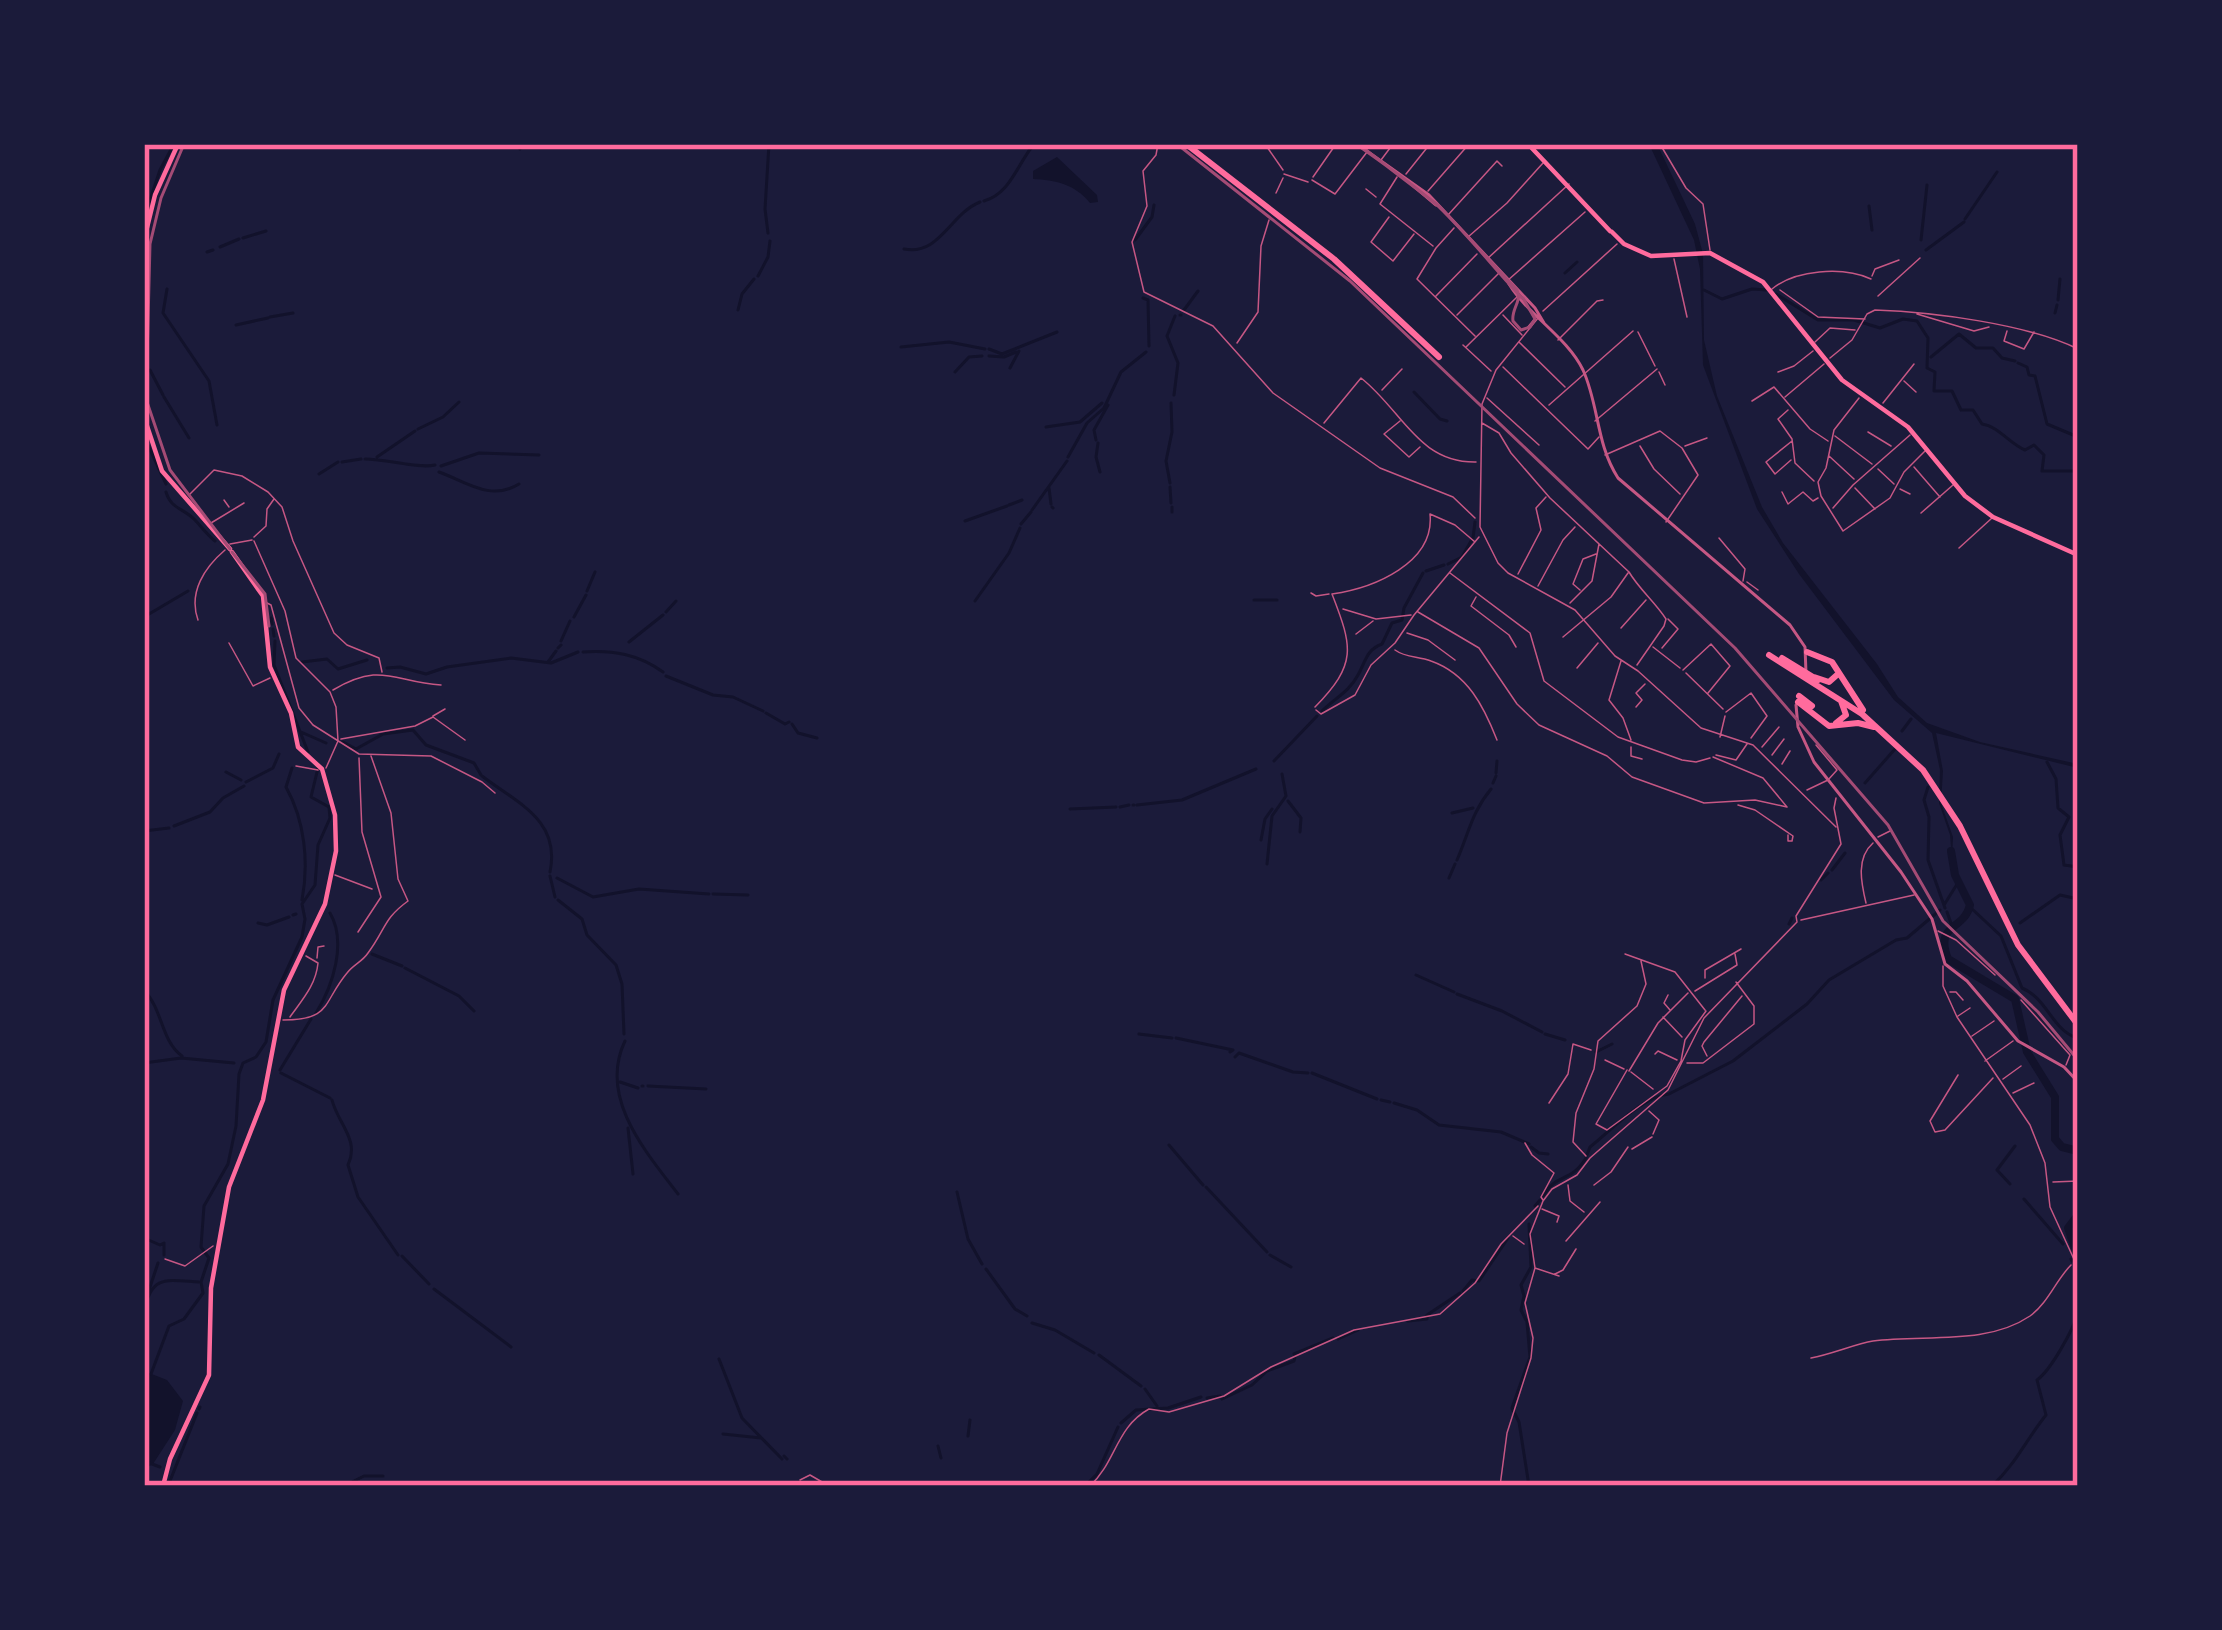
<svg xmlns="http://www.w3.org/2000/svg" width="2222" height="1630" font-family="Inter,sans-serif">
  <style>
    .water { fill: #12122b }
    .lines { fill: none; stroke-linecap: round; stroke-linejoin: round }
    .stream { stroke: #12122b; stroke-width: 3 }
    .river { stroke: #12122b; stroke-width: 8 }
    .minor { stroke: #c65784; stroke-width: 1.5 }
    .tertiary { stroke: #c65784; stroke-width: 3 }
    .secondary { stroke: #ff6b9d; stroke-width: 4.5 }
    .trunk { stroke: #ff6b9d; stroke-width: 6 }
    .tram { stroke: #a44b75; stroke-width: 3 }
    .rail { stroke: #a44b75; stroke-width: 3 }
    .neatline { fill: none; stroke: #ff6b9d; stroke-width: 4.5 }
  </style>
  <rect width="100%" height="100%" fill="#1b1b3a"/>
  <!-- water -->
  <path class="water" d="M1649 144 1658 146 1695 224 1703 254 1704 340 1717 396 1762 507 1783 543 1877 664 1898 697 1927 723 1980 742 2078 764V768L1936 733 1943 771 1941 803 1953 837 1952 862 1950 835 1939 803 1940 770 1932 733 1894 700 1799 574 1757 509 1703 365 1700 269 1694 240Z
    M1057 157 1097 195 1098 202 1090 203C1075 184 1055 180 1033 179V171Z
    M144 1371 167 1380 183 1401 175 1430 153 1464 144 1469Z"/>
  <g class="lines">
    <!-- stream -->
    <path class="stream" d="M520 149 522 144
      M144 188V195
      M984 201C1009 194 1016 168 1031 148
      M1869 206 1872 230
      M144 218 160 170 174 144
      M1965 219 1997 172
      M768 233 765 209 769 144
      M243 238 266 231
      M1135 240 1152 217 1154 205
      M1921 240 1927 185
      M220 247 239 239
      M904 249C940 256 950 214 980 202
      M1926 250 1964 222
      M207 252 213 250
      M1565 273 1577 262
      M758 276 768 257 770 241
      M167 289 163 313 209 381 217 425
      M1704 290 1722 299 1752 289 1767 290
      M1776 294 1818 320H1854L1880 328 1903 319 1917 321 1928 338 1927 368 1935 372 1934 391H1952L1961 410H1973L1982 424C1998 426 2010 444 2025 450L2034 445 2044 455 2042 471H2078
      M1143 298 1148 300 1149 346
      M2058 300 2060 279
      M738 310 742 294 754 279
      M1184 310 1198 291
      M2055 313 2057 305
      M1180 315H1181
      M270 317 293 313
      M236 325 268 318
      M901 347 949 342 985 349
      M989 349 1002 354 1057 332
      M989 356 1004 357 1016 352
      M1931 357 1959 334 1976 348H1993L2002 358 2015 361
      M2018 363 2027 367 2029 375 2035 376 2047 424 2078 437
      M1010 368 1019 351
      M150 370 163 395
      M955 372 969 357 982 356
      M1414 392 1440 419 1447 421
      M1174 395 1178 363 1167 336 1175 316
      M164 397 189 438
      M1046 427 1080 422 1102 403
      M418 429 443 417 459 402
      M144 432 145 437
      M1096 440 1094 430 1108 405
      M147 443 166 484
      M1098 443 1096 457 1100 472
      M377 457 415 431
      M1068 457 1087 423 1104 408 1121 372 1146 352
      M365 459C387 459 419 469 435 465
      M342 462 361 459
      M441 466 479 453 539 455
      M439 472C465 481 490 502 519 484
      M319 474 338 462
      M1170 483 1166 461 1172 432 1171 403
      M1170 487 1171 503
      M1049 488 1051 504
      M166 492C171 509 183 508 194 519 201 526 206 534 215 541
      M1009 505 1022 500
      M1052 507 1053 508
      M1172 507V512
      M1032 510 1067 461
      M965 521 1007 506
      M1021 524 1031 512
      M1473 538 1475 522
      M1448 564 1462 557 1471 541
      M1426 571 1444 565
      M587 591 595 572
      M1254 600H1277
      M975 601 1009 553 1020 528
      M666 612 676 601
      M144 617 188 591
      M574 617 586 595
      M271 618 272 624
      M273 629 274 636
      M275 641 274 665 308 752
      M561 641 570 621
      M629 642 663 615
      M558 648 561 645
      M583 652C613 650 638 654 663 672
      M302 662 327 659 338 669 367 660
      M548 662 556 651
      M387 668 400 667 426 674 447 667 511 658 551 663 578 652
      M666 676 713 695 733 697 763 711
      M1322 711C1335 698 1349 692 1358 675 1366 661 1366 650 1382 644L1392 623 1402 620 1404 608 1423 573
      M766 713 785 724 789 722
      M792 724 798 733 817 738
      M1902 731 1911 719
      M301 732 326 743
      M343 742 356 749 383 734 413 730 426 745 474 763 481 775
      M1274 761 1317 716
      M2047 762 2056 779 2058 808 2069 817 2060 835 2064 865 2078 867
      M292 768 286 787C305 821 309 863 302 900
      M226 772 241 780
      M1496 773 1497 761
      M482 776C517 803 561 820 550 872
      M246 782 273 768 279 754
      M1493 783 1496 776
      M1865 783 1895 749
      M1928 787 1924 800 1929 817 1928 860 1945 908
      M1288 801 1301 818 1300 832
      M1133 805H1134
      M1137 805 1182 800 1256 769
      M1120 807 1129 805
      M1070 809 1116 807
      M1452 813 1473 808
      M174 826 210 812 223 798 244 786
      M144 831 169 828
      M1261 840 1265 819 1272 809
      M1457 860C1469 832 1472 812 1491 789
      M1267 864 1272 816 1286 796 1282 774
      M1832 870 1845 853
      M550 876 555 897
      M557 878 593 897 639 889 709 894
      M1449 878 1455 864
      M1821 880 1828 873
      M713 894 748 895
      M558 900 582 919 587 935 616 965 622 984 624 1034
      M1944 905 1959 881
      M1970 907 2001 936 2022 988C2047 998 2052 1030 2077 1038
      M1947 912 1952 926
      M293 915 296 914
      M258 923 267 925 289 917
      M2020 923 2060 895 2078 899
      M1789 924 1792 918
      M372 954 402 966
      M405 968 459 996 474 1011
      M1416 975 1454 992
      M144 990C163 1010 161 1041 182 1056
      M1457 994 1502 1011 1542 1032
      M316 1013C333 986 347 942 330 913
      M1139 1034 1172 1038
      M1545 1034 1565 1040
      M1176 1038 1233 1050 1230 1052
      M625 1041C598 1097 645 1151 678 1194
      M1596 1052 1612 1044
      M1235 1057 1239 1053 1293 1072 1308 1073
      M144 1063 181 1058 234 1063
      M280 1070 311 1019
      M281 1073 330 1098
      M1312 1073 1377 1099
      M620 1082 638 1088
      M642 1086H643
      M648 1086 706 1089
      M332 1100C338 1124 360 1140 348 1165L358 1197 398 1255
      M1381 1100 1390 1102
      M1394 1103 1417 1110 1439 1125 1501 1132 1529 1144
      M628 1128 633 1174
      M1169 1145 1203 1185
      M1531 1147 1539 1153 1548 1154
      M1587 1155 1590 1147C1613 1129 1641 1097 1669 1094L1733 1061 1807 1004 1829 980 1896 940 1907 938 1940 910
      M2010 1184 1997 1170 2015 1146
      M1206 1187 1267 1252
      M957 1192 968 1239 982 1264
      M1543 1196C1557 1172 1570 1184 1586 1158
      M2024 1199 2063 1244
      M1535 1206 1540 1200
      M144 1238 160 1245 164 1243V1255
      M1270 1255 1291 1267
      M402 1256 429 1284
      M2071 1259 2072 1261
      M986 1269 1015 1309 1027 1316
      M434 1289 511 1347
      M149 1290 158 1263
      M1463 1291 1472 1280 1479 1281 1508 1238
      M144 1312C151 1274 167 1280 199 1282
      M1526 1320 1521 1310 1524 1296 1521 1285 1531 1267 1529 1224
      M1408 1321 1427 1319V1315L1460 1293
      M1527 1322 1530 1357 1512 1408 1519 1422 1529 1486
      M1032 1323 1055 1330 1094 1353
      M144 1326V1333
      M1338 1339 1358 1330
      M1294 1354 1333 1338
      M1099 1355 1141 1386
      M719 1359 742 1418 782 1459
      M151 1374 169 1326 184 1319 203 1293 201 1282 209 1258 201 1247 204 1206 228 1164 236 1126 239 1074 243 1063 256 1057 266 1042 273 1000 302 937 305 919 302 904 315 885 318 845 330 818 329 807 311 797 318 768
      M1145 1389 1157 1406
      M1207 1398 1220 1396
      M1222 1399 1252 1385 1267 1371 1294 1361 1295 1357
      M199 1409 200 1407
      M1121 1423 1136 1410 1168 1408 1201 1397
      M723 1434 761 1438
      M968 1436 970 1420
      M938 1446 941 1458
      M784 1456 787 1459
      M144 1461 160 1467
      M1529 1483 1541 1486
      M168 1486 197 1413
      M344 1486 364 1476H383
      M1085 1486 1097 1474 1118 1427
      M1992 1486C2015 1465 2026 1440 2046 1415L2037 1380C2051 1370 2073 1330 2078 1313"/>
    <!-- river -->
    <path class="river" d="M1951 851 1955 875 1970 905C1964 931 1934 923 1948 959L2015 999 2027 1052 2055 1097V1139L2062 1147 2078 1151
      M2078 1215 2068 1228 2078 1257"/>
    <!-- minor -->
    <path class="minor" d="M1158 144 1156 155 1143 171 1147 206 1132 242 1144 292 1213 326 1273 393 1380 468 1453 497 1475 518
      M1265 144 1283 170
      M1660 144 1686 188 1703 204 1710 250
      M1381 160 1393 144
      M1284 174 1308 182
      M1406 174 1430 144
      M1313 177 1336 144
      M1397 177 1380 204 1433 246
      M1312 180 1335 194 1367 152
      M1366 189 1376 197
      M1428 191 1469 144
      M1276 193 1283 178
      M1448 215 1497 161 1502 166
      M1389 217 1371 242 1393 261 1414 234
      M1454 228 1436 248 1417 279 1475 336
      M1468 237 1507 203 1543 163
      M1487 259 1569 184
      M1674 259 1687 317
      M1872 276 1875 269 1899 260
      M1507 281 1585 212
      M1772 289C1795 270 1842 266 1871 279
      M1780 290 1818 317 1865 319
      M1436 296 1477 254
      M1878 296 1920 258
      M1543 311 1617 244
      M1917 314 1974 331 1989 327
      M1457 315 1499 273
      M1503 315 1522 335
      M1538 318 1496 370 1482 404 1480 527 1498 563 1508 573 1575 610 1615 656 1638 671 1701 728 1753 745 1836 827
      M1527 328 1537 316
      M2007 331 2004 341 2024 349 2034 332
      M1638 332 1655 366
      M1558 340 1597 301 1603 300
      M1519 342 1565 387
      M1815 342 1830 328 1855 330
      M1237 343 1258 312 1261 246 1269 220
      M1463 345 1491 371
      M1466 347 1518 296
      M1830 358 1852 340 1867 314 1875 310C1933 312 2027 324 2078 349
      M1503 367 1588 449 1599 437
      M1659 372 1665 385
      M1778 372 1794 366 1813 351
      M1904 381 1916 392
      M1382 390 1402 369
      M1785 397 1824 364
      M1487 398 1539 445
      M1859 398 1834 430 1826 468 1818 482 1821 496 1843 531 1890 498 1904 472 1925 451
      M1752 401 1774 387 1810 429 1828 441
      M1883 403 1914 364
      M1549 405 1633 331
      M1788 410 1778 419 1792 439 1795 463 1814 481
      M1400 421 1384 434 1409 457 1420 447
      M1595 421 1657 369
      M1324 423 1361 378C1402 410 1418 463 1476 462
      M1482 423 1499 433 1511 453 1550 498 1629 572C1639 589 1655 602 1666 619L1664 626 1637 665
      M1868 432 1891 446
      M1835 436 1872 464
      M1640 446 1654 469 1680 494
      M1685 446 1707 438
      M1605 455 1660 431 1682 448 1698 475 1666 522
      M1829 456 1854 479
      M1791 460 1775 474 1766 462 1792 441
      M1914 467 1940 497
      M1878 469 1894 484
      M1855 488 1875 509
      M1900 489 1910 494
      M1782 492 1788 504 1803 492 1813 501 1818 498
      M189 495 214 470 242 476 268 492 282 507 293 541 334 633 347 645 379 658 382 672
      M224 500 229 507
      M1833 508 1853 485 1910 435
      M1921 513 1953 485
      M211 523 244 503
      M254 537 266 526 267 509 274 499
      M1719 538 1745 569 1743 581
      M254 541 285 611 296 658 330 692 336 707 338 741 326 768
      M230 544 252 540
      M1959 548 1992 518
      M1450 573 1530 633 1544 681 1618 737 1682 760 1696 762 1710 758
      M1518 574 1541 530 1536 508 1546 497
      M1747 582 1758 590
      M1538 586 1563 540 1575 527
      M1580 590 1573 584 1583 559 1596 554
      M1311 593 1316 596 1329 594
      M1476 597 1471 606 1509 635 1516 647
      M265 602 271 605 299 708 313 725 359 754 431 756 482 782 495 793
      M1570 603 1592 581 1599 544
      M1343 609 1376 619 1411 615
      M1418 612 1479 648 1517 704 1539 725 1607 756 1632 777 1704 803 1755 800 1787 807 1763 778 1713 757
      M198 620C188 592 205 567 225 550
      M1621 628 1646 600
      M1407 633 1428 640 1455 660
      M1356 634 1373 621
      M1563 637 1611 597 1628 573
      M229 643 253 686 270 678
      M1653 647 1680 668
      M1662 648 1678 629 1668 619
      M1395 650C1406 658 1418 656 1431 661 1468 674 1484 707 1497 740
      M1621 661 1609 700 1623 718 1631 740
      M1577 668 1598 643
      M1683 670 1711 644 1730 666 1708 693
      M1686 673 1723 709
      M333 690C382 661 393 682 441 685
      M1315 707C1357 664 1353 648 1332 594 1374 588 1435 563 1430 514L1455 525 1475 542
      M1636 707 1642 700 1636 693 1645 684
      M1316 710 1321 714 1355 695 1371 665 1395 643 1414 615 1479 537
      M1726 712 1751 693 1767 716 1751 738
      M433 716 445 709
      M1720 737 1725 716
      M341 739 415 726 433 717 465 740
      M1631 747V756L1642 759
      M1762 747 1779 727
      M1716 755 1736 760 1747 744
      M1772 755 1784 739
      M1782 764 1790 751
      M296 766 318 770
      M1807 790 1828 780 1837 770 1816 745
      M1738 805 1755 810 1793 836 1792 841H1788V835
      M1878 837 1890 831
      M335 875 372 889
      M1866 903C1861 882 1856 858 1873 843
      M1801 920 1914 895
      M1938 931 1956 940 1995 975
      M358 932 381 897 362 832 359 758
      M1625 954 1675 972 1705 1010
      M317 958 318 947 324 946
      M1943 966V986L1957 1017 2030 1125 2045 1163 2050 1207 2078 1268
      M1705 978V970L1741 949
      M1695 991 1737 965 1735 954
      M1950 992H1956L1963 1000
      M1668 995 1664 1003 1670 1010
      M2021 1000 2070 1055 2066 1065
      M1958 1016 1970 1008
      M290 1017C302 1000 316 985 318 963L306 956
      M1663 1017 1682 1037
      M283 1020C332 1020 322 1003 347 973 354 964 362 962 368 953 386 929 383 919 408 901L398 879 391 813 371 756
      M1972 1036 1994 1021
      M1655 1054 1658 1051 1677 1060
      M1707 1056 1702 1046 1704 1042 1742 996
      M1605 1060 1624 1069
      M1985 1061 2013 1041
      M1687 1063H1703L1754 1024V1006L1736 982
      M1627 1070 1596 1124 1607 1130 1667 1086 1681 1061 1685 1040 1706 1011
      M1629 1071 1658 1023 1688 993
      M1631 1072 1653 1089
      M1958 1075 1930 1121 1935 1132 1945 1130 1993 1078
      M2003 1079 2021 1066
      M2013 1093 2034 1083
      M1549 1103 1568 1074 1573 1044 1591 1050
      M1649 1111 1659 1120 1653 1134
      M1525 1143 1532 1155 1554 1173 1541 1197 1543 1200
      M1632 1149 1652 1137
      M1586 1156 1573 1142 1576 1113 1594 1069 1598 1041 1637 1006 1646 984 1641 961
      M2074 1160 2078 1178
      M2053 1182 2078 1181
      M1568 1185 1570 1201 1584 1212
      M1594 1185 1611 1172 1628 1147
      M1542 1209 1559 1216 1557 1222
      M1513 1236 1524 1244
      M1566 1241 1600 1202
      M165 1259 185 1266 213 1246
      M1535 1268 1559 1276
      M1555 1274 1563 1270 1576 1249
      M1811 1358C1832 1354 1855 1344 1873 1341 1923 1334 1986 1346 2030 1316 2048 1303 2056 1280 2071 1265
      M800 1480 810 1475 829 1486
      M1090 1486C1116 1462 1116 1427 1149 1409L1169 1412 1224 1396 1271 1367 1354 1330 1440 1314 1475 1283 1501 1244 1538 1206
      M1500 1486 1507 1433 1531 1358 1533 1338 1525 1303 1535 1268 1530 1234 1543 1201 1552 1189 1577 1175 1590 1158 1668 1090 1704 1018 1797 922 1796 916 1841 844 1834 808 1836 798"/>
    <!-- tertiary -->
    <path class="tertiary" d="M1357 144 1429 195 1535 308 1544 323
      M1403 177 1436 205
      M1509 284C1528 315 1567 337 1583 370 1599 405 1596 444 1618 478L1790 625 1805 647 1806 673
      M1796 705 1798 727 1814 762 1901 872 1932 919 1945 964 1967 981 2018 1041 2064 1067 2078 1082"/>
    <!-- secondary -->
    <path class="secondary" d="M1528 144 1610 231
      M1612 232 1624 244 1651 256 1710 253 1763 282 1842 380 1908 427 1965 496 1993 517 2078 555
      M144 240 155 195 178 144
      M144 417 162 471 230 549
      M163 1486 170 1459 209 1375 211 1288 229 1187 263 1100 284 990 325 904 336 851 335 815 322 769 298 747 291 713 270 667 263 596 232 552"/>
    <!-- trunk -->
    <path class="trunk" d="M1186 144 1334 259 1439 357
      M1807 652 1832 662 1863 710
      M1769 655 1862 714 1923 770 1960 826 2018 945 2078 1025
      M1782 658 1818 680
      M1814 677 1829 682 1838 674
      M1799 696 1812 706
      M1798 702 1829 726 1858 723 1874 727
      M1836 723 1846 715 1841 701"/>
    <!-- tram -->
    <path class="tram" d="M184 144 161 198 150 244 146 399 170 470 230 549
      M1356 144C1384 164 1413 184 1439 207 1468 235 1494 268 1522 298H1523L1535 319 1530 327 1521 330 1513 321C1511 309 1522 302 1517 290L1439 206 1358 144
      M232 552 265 594 269 626"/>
    <!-- rail -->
    <path class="rail" d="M1177 144 1350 281 1735 648 1888 825 1943 921 2038 1012 2078 1060"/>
  </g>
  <!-- border -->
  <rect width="2222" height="1630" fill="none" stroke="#1b1b3a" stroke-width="294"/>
  <rect x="147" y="147" width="1928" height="1336" class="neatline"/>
</svg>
